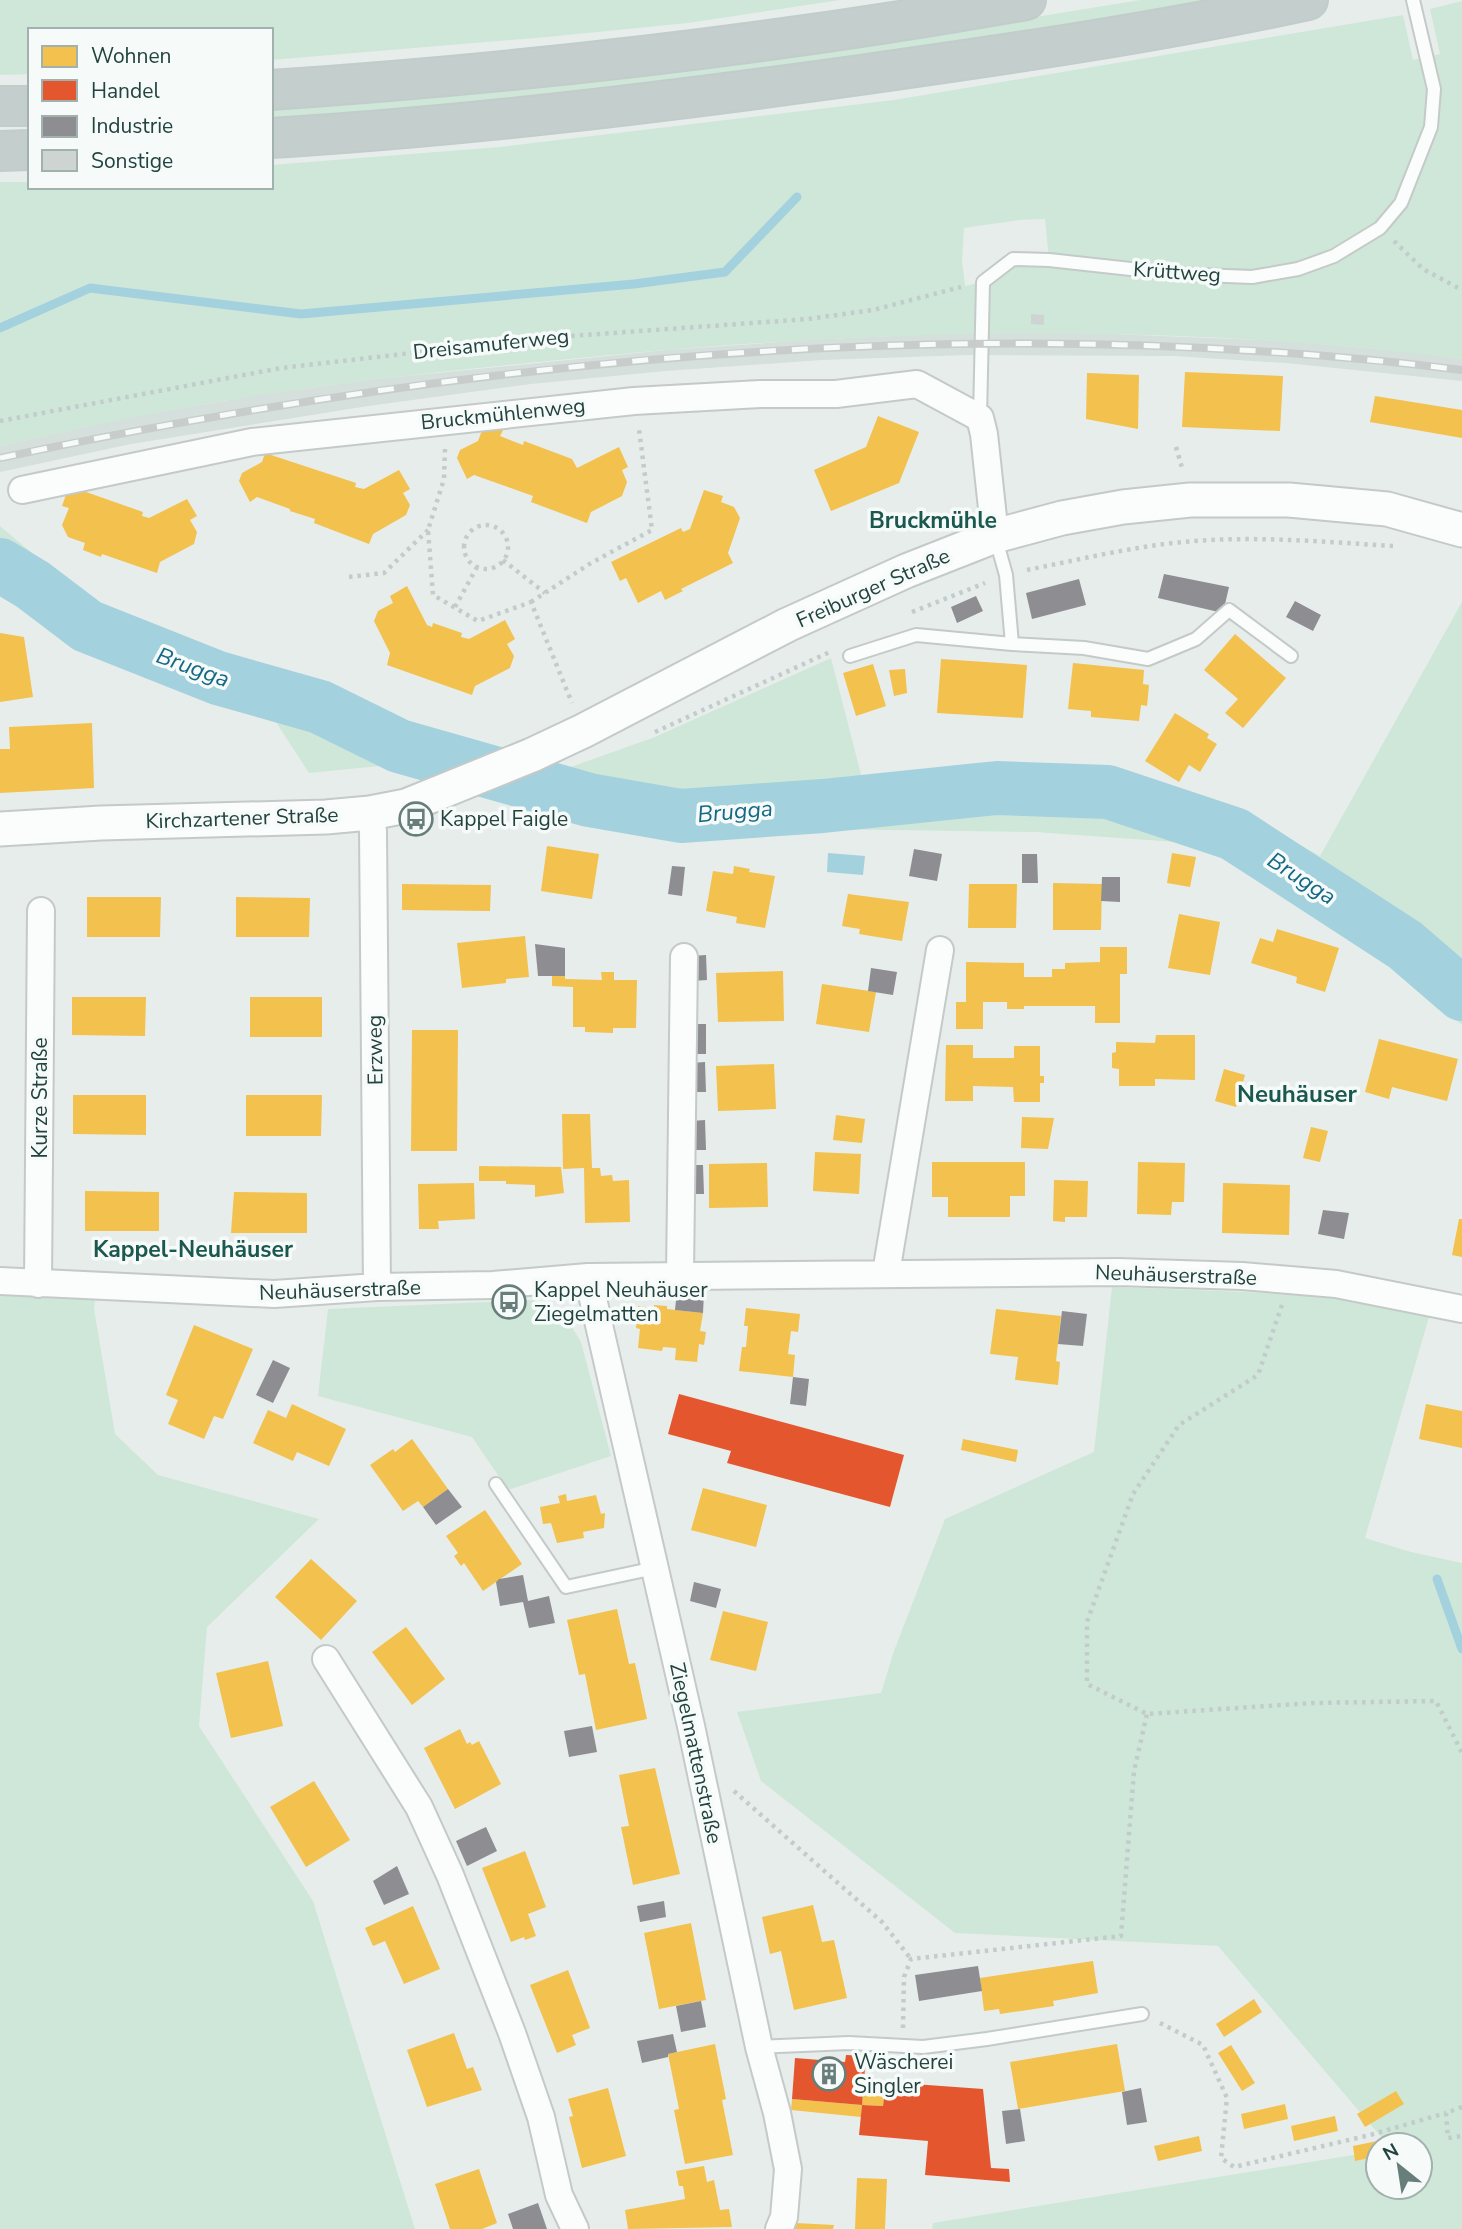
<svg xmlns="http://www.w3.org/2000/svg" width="1462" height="2229" font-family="'Nunito Sans',sans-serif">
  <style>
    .built { fill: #d5dfdb }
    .green { fill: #cfe7d9; fill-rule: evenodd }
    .water { fill: #a4d1de }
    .homes { fill: #f2c14e }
    .shops { fill: #e4572e }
    .industry { fill: #8d8d92 }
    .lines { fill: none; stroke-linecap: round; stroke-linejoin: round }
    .stream { stroke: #a4d1de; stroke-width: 9 }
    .river { stroke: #a4d1de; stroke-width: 54 }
    .building { fill: #ced4d2 }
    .service-casing { stroke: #c4cac8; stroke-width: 16 }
    .minor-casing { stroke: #c4cac8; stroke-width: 30 }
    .tertiary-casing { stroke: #c4cac8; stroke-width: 37 }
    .trunk-casing { stroke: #c2ccca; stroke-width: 42 }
    .path { stroke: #c2ccca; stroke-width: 4.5; stroke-dasharray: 3.5 5; stroke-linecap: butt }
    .service { stroke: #fbfcfc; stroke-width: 12 }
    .minor { stroke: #fbfcfc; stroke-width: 26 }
    .tertiary { stroke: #fbfcfc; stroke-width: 33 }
    .trunk { stroke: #c4cecd; stroke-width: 38 }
    .rail-casing { stroke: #c8cdcc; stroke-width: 8 }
    .rail { stroke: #f6fbf9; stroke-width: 5; stroke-dasharray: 16; stroke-linecap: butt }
    .labels { text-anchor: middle; stroke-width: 7; stroke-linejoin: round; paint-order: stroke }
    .street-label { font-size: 21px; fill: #22433e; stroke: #f6fbf9 }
    .poi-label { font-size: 21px; fill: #22433e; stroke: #f6fbf9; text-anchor: start }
    .neighbourhood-label { font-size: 23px; font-weight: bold; fill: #1b584f; stroke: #f6fbf9 }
    .water-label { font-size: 23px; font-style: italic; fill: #156886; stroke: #f6fbf9 }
    .quarter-label { font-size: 24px; font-weight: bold; fill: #1b584f; stroke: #f6fbf9 }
  </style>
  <rect width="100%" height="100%" fill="#e7edeb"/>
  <!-- built -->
  <path class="built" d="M992 332H1061L1286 341 1419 353 1462 359V381L1286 363 1174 356 967 355 821 360 665 371 531 384 368 406 131 444 0 472V446L126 418 258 395 377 379 667 350 823 339Z"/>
  <!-- green -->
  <path class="green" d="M0 0H840L688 23 547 37 271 60V30H30V74L0 75Z
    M1140 0H1204C896 60 583 94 271 121V108L969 28Z
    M1462 1V359C1176 322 886 329 599 356 486 367 373 378 261 395 173 408 87 427 0 446V182H30V187H271V165L500 147 894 100 1403 15 1413 60 1440 54 1430 9ZM1045 219 1049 260 1013 259 983 282 965 286 962 260 964 228 1019 220Z
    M0 526 139 643 283 680 439 738 461 742 410 763 309 773 270 713 128 667 0 583Z
    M1462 602V1025L1366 945 1262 881 1230 858 1189 843 1035 832 662 827 520 814 517 791 565 769 655 737 831 658 863 782 965 769 1047 768 1112 779 1207 803 1280 834 1320 856Z
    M1112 1287 1327 1295 1431 1310 1365 1538 1411 1552 1462 1563V2229H932L933 2223 1378 2151V2187H1420V2145H1388L1218 1946 955 1933 761 1781 737 1712 881 1693 894 1651 945 1519 1094 1452Z
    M0 1291 95 1298 94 1309 115 1434 158 1475 319 1519 207 1627 199 1726 313 1901 415 2229H0Z
    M534 1300 567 1319 581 1342 611 1456 508 1490 472 1437 318 1396 328 1309Z"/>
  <!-- water -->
  <path class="water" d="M828 853 865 856 863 875 827 872Z"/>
  <!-- homes -->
  <path class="homes" d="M1185 372 1283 376 1280 431 1182 427Z
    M1087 373 1139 375 1138 429 1086 419Z
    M1375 396 1462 410V438L1370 422Z
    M878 416 919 432 899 483 831 511 814 470 866 447Z
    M485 423 503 430 500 436 523 445 524 441 572 459 577 468 619 447 628 467 622 470 627 482 622 496 591 512 587 523 531 502 533 496 474 475 467 479 457 458 460 450 478 441Z
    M265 453 356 483 355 487 364 489 399 470 410 489 403 493 410 505 406 515 373 534 369 544 314 523 315 519 290 511V509L257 497 250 502 239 481 242 473 262 462Z
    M69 486 143 512 142 516 149 518 187 499 197 516 190 520 197 532 194 544 160 562 157 573 102 554 101 557 83 550 85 543 68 537 62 525 69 508 62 506Z
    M704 490 723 496 721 502 734 507 740 518 728 553 733 563 681 589 683 591 665 600 661 591 638 603 626 578 620 581 611 562 681 528 683 532 690 529Z
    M407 586 427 625 432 627 433 623 462 633 461 637 469 639 505 620 515 639 507 644 514 656 510 668 475 686 472 695 387 665 390 653 374 621 378 611 393 603 390 596Z
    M0 633 24 637 33 697 0 702Z
    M1235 634 1286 678 1243 728 1225 713 1238 699 1204 670Z
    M941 659 1027 665 1023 718 937 713Z
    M1073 663 1144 670 1143 684 1149 685 1147 706 1141 705 1139 721 1091 717V711L1068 709Z
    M873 664 886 706 856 716 843 673Z
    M905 669 907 693 894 696 889 670Z
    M1175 713 1209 734 1207 738 1217 744 1200 772 1189 765 1179 782 1145 761Z
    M92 723 94 788 0 793V749H10L9 727Z
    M547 846 599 854 592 899 541 891Z
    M1172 853 1196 857 1190 887 1167 883Z
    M734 866 750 869 749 872 775 876 765 928 736 923 737 917 706 911 713 871 733 874Z
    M1053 883 1102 884 1101 930H1053Z
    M402 884 491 885 490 911 402 910Z
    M969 884H1017L1016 928H968Z
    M848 894 909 902 902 941 859 934 860 929 842 926Z
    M87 897H161L160 937H87Z
    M236 897 310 898 309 937H236Z
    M1179 914 1220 922 1210 975 1168 968Z
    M1277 929 1339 948 1325 992 1296 983 1297 977 1251 963 1260 938 1273 942Z
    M525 936 529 977 506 979V983L462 988 457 943Z
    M1100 947H1127V974H1120V1023H1095V1006H1024V1009H1007V1002H983V1029H956V1002H966V962L1024 963V977H1052V969H1065V963L1100 962Z
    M783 971 784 1021 718 1022 716 973Z
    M601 972H614V980H637L636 1028H613V1033L585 1032V1027H573V987L552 986V976H565V979L602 980Z
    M822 984 876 992 869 1032 816 1024Z
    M72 997H146L145 1036 72 1035Z
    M250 997H322V1037H250Z
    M412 1030H458L457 1151H411Z
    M1156 1035H1195V1080L1155 1079V1086H1119V1069L1112 1068V1053L1116 1052V1042L1155 1043Z
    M1379 1039 1458 1059 1447 1101 1392 1087 1389 1099 1365 1092Z
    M946 1045H973V1058H1014V1046H1040V1076H1044V1083H1040V1102H1014L1013 1087 973 1086V1101H945Z
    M774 1064 776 1109 718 1111 716 1066Z
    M1224 1069 1245 1075 1236 1107 1215 1101Z
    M73 1095H146V1135L73 1134Z
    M246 1095H322L321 1136H246Z
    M562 1114H590L592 1168H600L601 1176 612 1175 613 1181 629 1180 630 1222 585 1223 584 1168 563 1169Z
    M836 1115 865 1119 862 1143 833 1140Z
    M1022 1117 1054 1118 1048 1149 1021 1148Z
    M1311 1127 1328 1131 1320 1162 1303 1158Z
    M815 1152 861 1154 859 1194 813 1191Z
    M932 1162H1025V1196H1010V1217H948V1197H932Z
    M1138 1162 1185 1163 1184 1202H1172L1171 1215 1137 1214Z
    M767 1163 768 1207 709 1208V1164Z
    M479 1166 561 1167 564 1193 535 1197V1185L506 1184V1181H479Z
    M1054 1180 1088 1181 1087 1217H1065V1222L1053 1221Z
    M474 1183 475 1219 438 1221 439 1229H419L418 1184Z
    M1223 1183 1290 1185 1289 1235 1222 1233Z
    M85 1191 159 1192V1231H85Z
    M234 1192 307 1193V1233H231Z
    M1459 1219H1462V1257L1452 1255Z
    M654 1305 667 1306V1309L703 1313 700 1331 706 1332 704 1345 699 1344 697 1362 675 1360 676 1348 663 1347 662 1351 638 1348 640 1329 636 1328 638 1306 654 1308Z
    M746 1308 800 1314 798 1332 791 1331 788 1354 795 1355 793 1377 739 1371 742 1347H746L748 1326H744Z
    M996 1309 1061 1316 1056 1361 1060 1362 1058 1385 1015 1380 1018 1357 990 1354Z
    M194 1325 253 1349 223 1419 214 1416 204 1439 168 1424 178 1400 166 1395Z
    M292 1404 346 1429 329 1466 297 1452 293 1461 253 1443 268 1410 286 1418Z
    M1426 1404 1462 1411V1448L1419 1439Z
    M412 1439 448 1489 423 1507 418 1501 403 1511 370 1465 393 1449 395 1452Z
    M963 1439 1018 1450 1016 1462 961 1450Z
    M703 1488 767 1505 756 1547 691 1530Z
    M566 1494 567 1501 596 1495 601 1514 605 1513 604 1528 583 1532 584 1538 557 1543 551 1523 543 1524 540 1507 560 1503 558 1496Z
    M485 1510 522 1564 483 1591 464 1563 461 1566 454 1556 458 1553 446 1536Z
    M311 1559 357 1601 321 1640 275 1597Z
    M617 1609 629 1664 635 1663 647 1719 596 1730 585 1674 579 1675 567 1620Z
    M723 1611 768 1622 756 1671 710 1660Z
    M406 1627 445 1679 412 1705 372 1652Z
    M268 1661 283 1726 231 1738 216 1673Z
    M460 1729 467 1744 470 1742 472 1745 479 1741 501 1784 455 1809 424 1748Z
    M655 1768 680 1874 633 1885 621 1827 629 1826 619 1775Z
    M314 1781 350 1840 306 1867 270 1807Z
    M525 1851 546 1907 528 1914 536 1936 525 1940 524 1937 511 1942 482 1868Z
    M813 1905 822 1942 834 1940 847 1998 794 2010 781 1951 770 1954 762 1917Z
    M413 1906 440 1969 404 1984 385 1941 373 1946 365 1928Z
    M691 1923 706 2000 659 2009 644 1933Z
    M1093 1961 1098 1993 1053 2001 1054 2006 1000 2014 999 2009 984 2011 980 1978Z
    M568 1970 590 2028 572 2035 576 2045 557 2053 530 1985Z
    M1254 1999 1262 2012 1224 2037 1216 2024Z
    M454 2033 467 2069 473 2067 482 2090 427 2107 407 2050Z
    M715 2044 726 2099 722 2100 733 2155 685 2164 674 2110 679 2109 668 2054Z
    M1117 2044 1125 2091 1018 2109 1010 2062Z
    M1231 2045 1255 2083 1242 2091 1218 2053Z
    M864 2080 886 2082 883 2106 862 2105Z
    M608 2088 626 2156 582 2168 569 2117 573 2116 568 2099Z
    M1396 2091 1404 2104 1365 2127 1357 2114Z
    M792 2099 862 2105 861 2117 791 2110Z
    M1285 2104 1288 2119 1244 2129 1241 2114Z
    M1335 2116 1338 2131 1294 2141 1291 2126Z
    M1199 2136 1202 2151 1158 2161 1154 2146Z
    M1397 2137 1399 2145H1378V2156L1355 2161 1353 2146Z
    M704 2166 707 2182 714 2180 720 2210 729 2209 732 2227 628 2229 625 2210 685 2199 683 2186H679L676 2171Z
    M479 2169 497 2223 482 2229H450L435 2184Z
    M857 2178 887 2179 885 2229H855Z
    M795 2223 834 2225 833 2229H795Z"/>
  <!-- shops -->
  <path class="shops" d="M679 1394 904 1455 890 1507 727 1463 731 1451 668 1434Z
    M846 2055 870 2056 869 2069 865 2068 862 2105 883 2106 886 2082 983 2089 991 2168 1009 2169 1010 2182 925 2175 928 2141 859 2135 862 2105 792 2099 795 2058 845 2062Z"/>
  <!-- industry -->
  <path class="industry" d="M1164 574 1229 587 1223 613 1158 598Z
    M1079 579 1086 605 1032 619 1026 593Z
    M976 596 983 611 957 623 951 607Z
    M1295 601 1321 615 1313 631 1286 617Z
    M914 849 942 854 937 881 909 876Z
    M1022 854H1037L1038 883H1022Z
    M672 866 685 867 682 896 668 894Z
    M1102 877H1120V902L1101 901Z
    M535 944 565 948V976H538Z
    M706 955 707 980 693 981 692 956Z
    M871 968 897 972 893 995 868 991Z
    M692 1024H706V1054H693Z
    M705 1062 706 1092H692L691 1063Z
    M705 1120 706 1150H692L691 1121Z
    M689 1165H703L704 1194H689Z
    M1323 1210 1349 1213 1344 1239 1318 1234Z
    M677 1291 704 1293 703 1313 675 1310Z
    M1062 1311 1087 1314 1083 1346 1058 1344Z
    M273 1360 290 1368 273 1403 256 1395Z
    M793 1377 809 1379 806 1406 790 1404Z
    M448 1489 462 1507 436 1525 423 1507Z
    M523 1575 528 1601 549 1596 555 1623 529 1628 523 1602 500 1606 496 1582 499 1579Z
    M694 1582 721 1589 716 1608 690 1601Z
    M592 1726 597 1752 569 1757 564 1731Z
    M486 1827 497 1851 467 1866 456 1841Z
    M397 1866 409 1894 384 1905 373 1881Z
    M664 1901 666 1917 640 1922 637 1906Z
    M978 1966 982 1991 919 2001 915 1975Z
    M701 2001 706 2027 681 2032 676 2006Z
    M673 2034 677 2052 668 2054V2057L642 2063 637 2041Z
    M1141 2088 1147 2122 1127 2125 1122 2092Z
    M1020 2109 1025 2141 1006 2144 1002 2111Z
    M538 2203 547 2229H513L508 2214Z"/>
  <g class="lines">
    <!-- stream -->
    <path class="stream" d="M0 328 90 288 301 314 634 284 725 272 797 197
      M1437 1579 1462 1649"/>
    <!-- river -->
    <path class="river" d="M0 565 33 585 87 626 218 678 320 707 399 746 589 800 681 816 823 806 997 788 1108 792 1234 834 1405 945 1462 994"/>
  </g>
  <!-- building -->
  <path class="building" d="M1031 314 1044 315V325L1031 324Z"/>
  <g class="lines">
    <defs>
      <path id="service" d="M980 418 983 282 1013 259 1049 260 1176 274 1252 277 1298 269 1334 256 1380 228 1401 203 1431 127 1434 89 1413 0
        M995 536 1006 575 1012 644 1084 648 1148 659 1196 639 1229 610 1291 656
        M850 656 916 635 1012 644
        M496 1484 566 1587 655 1568
        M759 2047 849 2043 923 2047 987 2039 1142 2014"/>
      <path id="minor" d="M22 490 252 442 634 401 760 394H836L917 384 980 418 984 434 995 536
        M370 813 373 831 377 1287
        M886 1273 940 950
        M680 1275 684 957
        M588 1277 691 1726 759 2047 777 2113 788 2169 784 2217 779 2229
        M0 1281 274 1294 377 1287 493 1285 588 1277 1119 1272 1242 1276 1336 1284 1462 1309
        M38 1284 41 911
        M326 1659 419 1807 450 1875 512 2033 541 2117 559 2195 575 2229"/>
      <path id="tertiary" d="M0 829 101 823 326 817 370 813 406 806 532 755 583 731 787 625 906 571 995 536 1062 518 1123 507 1190 500H1289L1387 509 1462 530"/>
      <path id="trunk" d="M271 90C523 73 778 44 1026 0
        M0 106H30
        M271 138C468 126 665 102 860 75 1009 54 1161 32 1308 0
        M0 151 30 150"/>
    </defs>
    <!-- service casing -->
    <use href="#service" class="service-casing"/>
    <!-- minor casing -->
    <use href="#minor" class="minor-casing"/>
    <!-- tertiary casing -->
    <use href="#tertiary" class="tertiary-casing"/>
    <!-- trunk casing -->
    <use href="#trunk" class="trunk-casing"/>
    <!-- path -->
    <path class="path" d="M1394 241 1423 269 1462 290
      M0 421 281 368 543 338 808 319 873 310 961 287
      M1176 447 1183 471
      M445 449 444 479 428 530 433 595 478 621 531 602 572 703
      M464 547a22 22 0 1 1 44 0a22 22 0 1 1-44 0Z
      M503 560 545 593
      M1027 570C1082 559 1139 545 1195 541 1261 536 1327 542 1393 546
      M349 577 384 573 428 530
      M531 602 591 563 652 530 639 429
      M455 607 477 567
      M912 612 985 583
      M655 732 832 651
      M1282 1305 1258 1375 1179 1425 1133 1494 1087 1622V1684L1147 1714 1312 1703 1436 1701 1462 1753
      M734 1791 882 1922 911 1959
      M1160 2023 1203 2045 1227 2098 1221 2158 1234 2167 1370 2135 1446 2113
      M903 2028 904 1977 911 1959 1121 1936 1134 1771 1147 1714
      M1462 2107 1446 2113 1448 2138 1462 2136"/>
    <!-- service -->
    <use href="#service" class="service"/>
    <!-- minor -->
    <use href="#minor" class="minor"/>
    <!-- tertiary -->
    <use href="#tertiary" class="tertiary"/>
    <!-- trunk -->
    <use href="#trunk" class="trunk"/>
    <defs>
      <path id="rail" d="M0 458C478 357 975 310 1462 370"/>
    </defs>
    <!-- rail casing -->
    <use href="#rail" class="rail-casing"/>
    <!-- rail -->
    <use href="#rail" class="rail"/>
  </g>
  <!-- icons -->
  <defs>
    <symbol id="bus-ring" viewBox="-11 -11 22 22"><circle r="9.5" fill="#f6fbf9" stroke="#677e7b" stroke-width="1.5"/><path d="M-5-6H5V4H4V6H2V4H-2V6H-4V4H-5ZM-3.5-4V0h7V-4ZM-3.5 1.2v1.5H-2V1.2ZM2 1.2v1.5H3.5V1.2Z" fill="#677e7b"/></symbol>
    <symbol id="building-ring" viewBox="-11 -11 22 22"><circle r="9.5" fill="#f6fbf9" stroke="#677e7b" stroke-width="1.5"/><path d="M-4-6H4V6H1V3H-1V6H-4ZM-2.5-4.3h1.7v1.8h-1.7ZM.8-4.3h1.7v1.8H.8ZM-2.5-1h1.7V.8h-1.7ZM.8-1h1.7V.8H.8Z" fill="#677e7b"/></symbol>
  </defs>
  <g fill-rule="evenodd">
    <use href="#bus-ring" x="397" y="800" width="38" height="38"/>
    <use href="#bus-ring" x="490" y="1283" width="38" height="38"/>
    <use href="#building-ring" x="810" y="2055" width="38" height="38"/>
  </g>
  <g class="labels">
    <!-- street labels -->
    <g class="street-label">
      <text transform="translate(1177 272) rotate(4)" y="7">Krüttweg</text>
      <text transform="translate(491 344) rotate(-6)" y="7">Dreisamuferweg</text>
      <text transform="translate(503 414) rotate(-6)" y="7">Bruckmühlenweg</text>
      <text transform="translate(873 588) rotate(-24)" y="7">Freiburger Straße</text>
      <text transform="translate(242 818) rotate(-2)" y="7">Kirchzartener Straße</text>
      <text transform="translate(375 1050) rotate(-91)" y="7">Erzweg</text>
      <text transform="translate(40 1098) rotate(-90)" y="7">Kurze Straße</text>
      <text transform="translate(1176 1275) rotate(2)" y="7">Neuhäuserstraße</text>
      <text transform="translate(340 1290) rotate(-2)" y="7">Neuhäuserstraße</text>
      <text transform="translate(696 1753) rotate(78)" y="7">Ziegelmattenstraße</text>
    </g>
    <!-- poi labels -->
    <g class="poi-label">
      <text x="440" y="826">Kappel Faigle</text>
      <text x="534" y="1297">Kappel Neuhäuser<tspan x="534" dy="24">Ziegelmatten</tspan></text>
      <text x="854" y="2069">Wäscherei<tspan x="854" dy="24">Singler</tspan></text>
    </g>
    <!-- neighbourhood labels -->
    <g class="neighbourhood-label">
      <text x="933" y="528">Bruckmühle</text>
      <text x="193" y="1257">Kappel-Neuhäuser</text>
    </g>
    <!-- water labels -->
    <g class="water-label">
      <text transform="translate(193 667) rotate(20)" y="8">Brugga</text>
      <text transform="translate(735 811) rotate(-5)" y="8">Brugga</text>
      <text transform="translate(1302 878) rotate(33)" y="8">Brugga</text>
    </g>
    <!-- quarter labels -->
    <g class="quarter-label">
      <text x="1297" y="1102">Neuhäuser</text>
    </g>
  </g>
  <!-- legend -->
  <rect x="28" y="28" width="245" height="161" fill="#f6fbf9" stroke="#a1b1ae" stroke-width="2"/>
  <rect x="42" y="46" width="35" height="21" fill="#f2c14e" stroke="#a1b1ae" stroke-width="2"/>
  <text x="91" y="63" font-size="21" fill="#22433e">Wohnen</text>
  <rect x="42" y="80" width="35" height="21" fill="#e4572e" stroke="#a1b1ae" stroke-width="2"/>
  <text x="91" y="98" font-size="21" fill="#22433e">Handel</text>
  <rect x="42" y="116" width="35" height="21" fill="#8d8d92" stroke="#a1b1ae" stroke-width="2"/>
  <text x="91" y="133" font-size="21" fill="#22433e">Industrie</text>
  <rect x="42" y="150" width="35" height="21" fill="#ced4d2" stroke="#a1b1ae" stroke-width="2"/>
  <text x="91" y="168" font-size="21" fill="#22433e">Sonstige</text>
  <!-- north arrow -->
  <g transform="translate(1399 2166) rotate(330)"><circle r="33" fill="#f6fbf9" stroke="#a1b1ae" stroke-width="2"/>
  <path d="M0-5L12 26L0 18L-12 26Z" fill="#677e7b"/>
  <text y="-10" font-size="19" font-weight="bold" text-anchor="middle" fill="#22433e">N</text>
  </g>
</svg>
